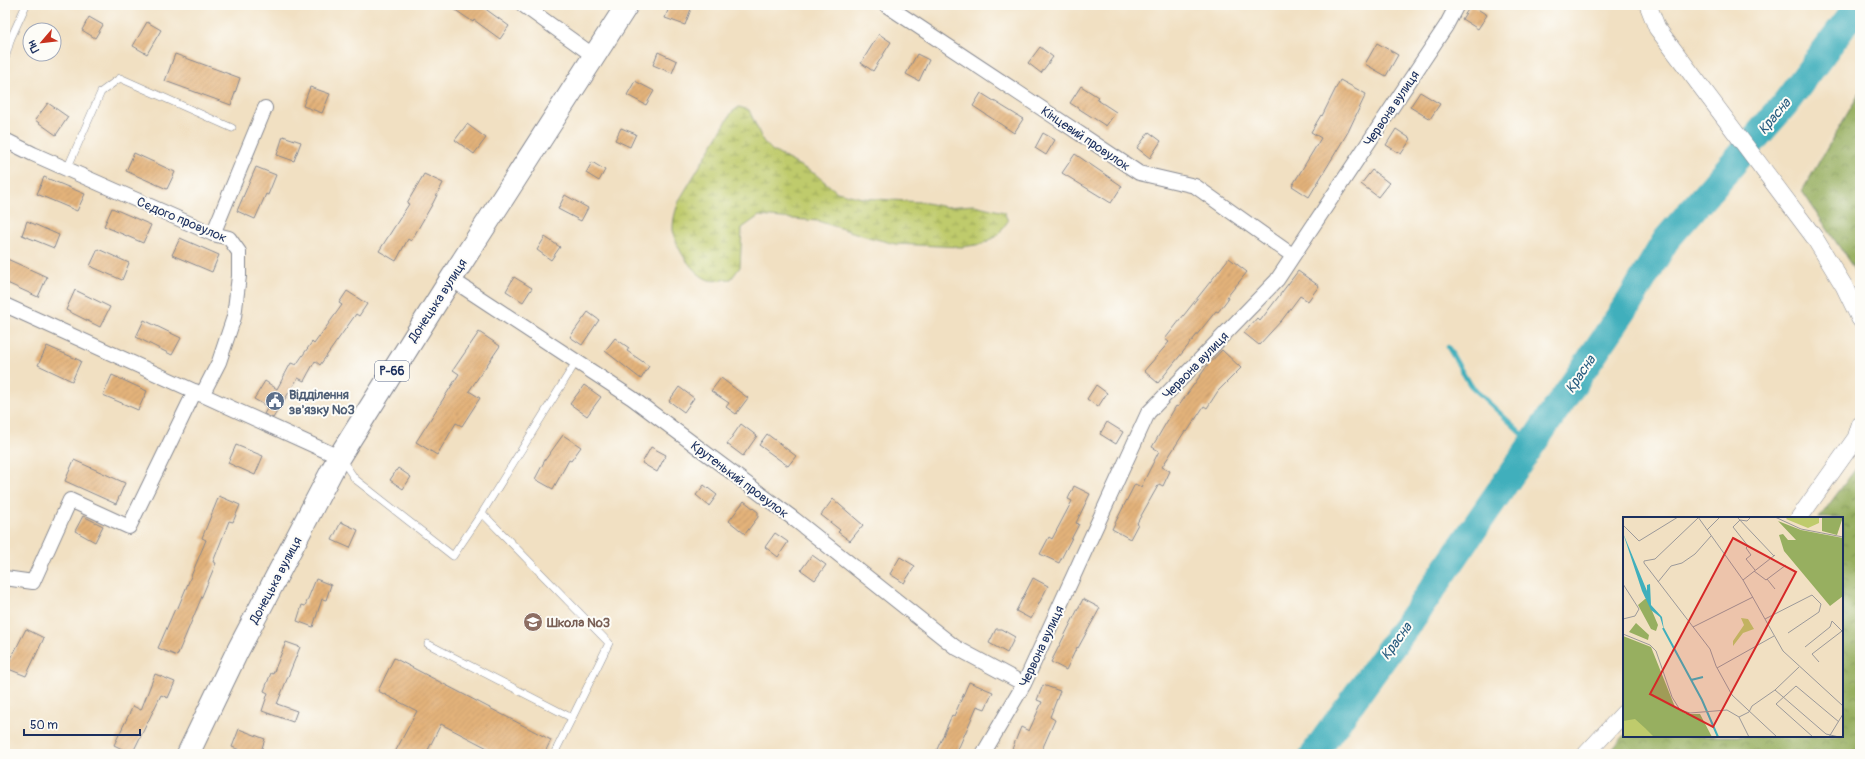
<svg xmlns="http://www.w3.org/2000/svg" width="1865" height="759" font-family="Pangolin,sans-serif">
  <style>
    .forest { fill: url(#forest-crowns); stroke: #596f5f }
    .wetland { fill: url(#wetland-marsh); stroke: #6d7d65 }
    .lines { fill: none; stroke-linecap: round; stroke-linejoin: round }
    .stream { stroke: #40afbc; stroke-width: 4.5 }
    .river { stroke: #40afbc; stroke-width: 28 }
    .building { fill: url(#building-hatch) }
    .service-casing { stroke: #868890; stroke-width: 8 }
    .minor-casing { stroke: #868890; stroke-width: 16 }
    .tertiary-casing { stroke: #868890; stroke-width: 18 }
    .primary-casing { stroke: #868890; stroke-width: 24 }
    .service { stroke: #fff; stroke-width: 7 }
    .minor { stroke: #fff; stroke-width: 14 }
    .tertiary { stroke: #fff; stroke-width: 17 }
    .primary { stroke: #fff; stroke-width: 22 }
    .labels { text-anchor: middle; stroke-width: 4; stroke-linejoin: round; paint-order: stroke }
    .shield { fill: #fdfcf7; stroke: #5f6c8c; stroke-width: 1 }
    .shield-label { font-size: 12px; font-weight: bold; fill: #1b2f5e }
    .street-label { font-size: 13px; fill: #1b2f5e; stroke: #fdfcf7 }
    .service-label { font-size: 13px; font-weight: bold; fill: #4e5e75; stroke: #fdfcf7; text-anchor: start }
    .education-label { font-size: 13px; font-weight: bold; fill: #785e54; stroke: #fdfcf7; text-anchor: start }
    .water-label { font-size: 14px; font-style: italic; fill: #285c7f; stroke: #fdfcf7 }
    .inset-river { fill: none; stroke: #40afbc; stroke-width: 2 }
    .inset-road { fill: none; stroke: #9b999a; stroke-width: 1 }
    .view { fill: #d62828; fill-opacity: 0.15; stroke: #d62828; stroke-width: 2 }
    .inset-edge { fill: none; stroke: #1b2f5e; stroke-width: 2 }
  </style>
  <defs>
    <pattern id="forest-crowns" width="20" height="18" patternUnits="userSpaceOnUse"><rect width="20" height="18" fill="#97af60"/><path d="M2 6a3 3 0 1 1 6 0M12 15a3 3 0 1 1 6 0" fill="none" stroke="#7a8f52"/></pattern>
    <pattern id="wetland-marsh" width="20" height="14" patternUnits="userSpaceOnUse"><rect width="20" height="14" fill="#bfcb6c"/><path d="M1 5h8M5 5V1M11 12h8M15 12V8" fill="none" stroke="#9aa55c"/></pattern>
    <pattern id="building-hatch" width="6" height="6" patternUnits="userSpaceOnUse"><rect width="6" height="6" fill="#e3b27a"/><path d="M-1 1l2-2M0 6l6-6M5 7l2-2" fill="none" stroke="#c2996c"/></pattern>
  </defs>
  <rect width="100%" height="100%" fill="#fdfcf7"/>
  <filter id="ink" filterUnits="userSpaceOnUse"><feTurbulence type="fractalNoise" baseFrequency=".025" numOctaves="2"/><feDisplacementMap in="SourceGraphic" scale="8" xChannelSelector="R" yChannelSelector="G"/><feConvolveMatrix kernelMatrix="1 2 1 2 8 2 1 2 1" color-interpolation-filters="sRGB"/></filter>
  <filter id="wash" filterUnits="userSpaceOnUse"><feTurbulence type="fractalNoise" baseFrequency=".012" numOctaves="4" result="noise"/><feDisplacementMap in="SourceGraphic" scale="16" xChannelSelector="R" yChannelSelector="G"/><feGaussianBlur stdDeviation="0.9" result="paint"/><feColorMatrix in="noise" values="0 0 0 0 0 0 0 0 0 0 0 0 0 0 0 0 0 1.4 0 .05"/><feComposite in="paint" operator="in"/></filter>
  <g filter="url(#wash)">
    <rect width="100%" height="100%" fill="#f1e0c2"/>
    <!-- forest -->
    <path class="forest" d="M1860 92V285L1852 266 1802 191Z
      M1860 463V754H1608L1624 736H1842V518H1819Z"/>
    <!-- wetland -->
    <path class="wetland" d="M739 107 749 110 763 141 773 151 815 174 837 192 862 198 921 202 946 207 974 205 1004 212 1008 221 997 236 982 244 962 247 895 244 868 237 818 221 759 216 742 228 740 267 731 279C725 279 715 282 709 280 693 275 674 246 673 229 673 218 676 209 680 199L732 112Z"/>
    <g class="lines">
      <!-- stream -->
      <path class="stream" d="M1448 347 1470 385 1532 443"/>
      <!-- river -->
      <path class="river" d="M1314 754 1418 610 1561 402 1630 301 1666 240 1784 105 1859 5"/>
    </g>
    <g id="blocks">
      <!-- building -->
      <path class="building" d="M448 5H480L509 26 500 39 474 20 473 22Z
        M670 5H682L691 9 685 25 665 18Z
        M1471 5 1487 15 1478 29 1462 19Z
        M89 17 103 25 95 38 82 30Z
        M147 22 161 30 147 54 133 46Z
        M879 34 891 42 873 71 861 63Z
        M1377 43 1398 55 1386 76 1365 64Z
        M1040 47 1053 57 1041 73 1028 63Z
        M658 52 677 61 672 73 653 65Z
        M175 54 240 78 231 105 165 81Z
        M917 54 929 60 919 81 906 74Z
        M1340 80 1366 94 1348 132 1309 197 1292 186 1321 138 1311 132 1321 115 1322 116Z
        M635 81 654 91 646 105 627 95Z
        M1081 86 1098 97 1096 99 1116 112 1106 126 1070 103Z
        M310 87 330 94 322 113 303 106Z
        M1420 92 1440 104 1430 119 1410 107Z
        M981 93 1023 119 1014 133 973 106Z
        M48 103 68 117 56 135 35 120Z
        M467 124 486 138 474 154 455 140Z
        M621 128 636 134 630 147 615 140Z
        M1396 129 1411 139 1401 154 1386 145Z
        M1149 132 1161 141 1150 158 1137 148Z
        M1043 133 1055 140 1046 155 1035 148Z
        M283 136 301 142 294 161 277 155Z
        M134 153 175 172 167 189 126 171Z
        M1075 154 1122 186 1111 203 1062 173Z
        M592 162 605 170 599 181 586 173Z
        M256 167 276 175 268 195 266 194 255 219 237 211Z
        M1372 170 1389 183 1378 197 1361 184Z
        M424 174 443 183 433 203 411 241 408 239 396 261 379 251 409 204 407 203Z
        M44 177 85 194 77 211 37 194Z
        M565 195 588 208 581 221 558 209Z
        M112 208 151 225 143 243 104 226Z
        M27 221 59 235 54 248 22 235Z
        M545 237 560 247 551 260 537 250Z
        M180 238 219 255 212 272 172 255Z
        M98 249 129 263 122 280 90 266Z
        M5 258 47 277 38 297 5 282Z
        M1229 258 1247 272 1227 297 1228 299 1218 312 1216 311 1158 383 1144 371 1169 342 1165 339Z
        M1298 271 1319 286 1308 301 1300 296 1282 320 1259 345 1244 333 1257 318 1260 321Z
        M514 277 532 288 523 302 506 291Z
        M75 290 110 307 100 327 66 310Z
        M347 291 367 304 359 316 356 314 320 365 315 361 304 381 298 378 273 418 264 414 268 407 254 399 265 381 277 389 291 363 296 365 312 342 314 344 342 305 339 303Z
        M588 312 599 320 582 345 570 337Z
        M144 320 181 338 172 355 136 337Z
        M479 332 500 346 469 391 480 398 462 426 456 423 437 455 416 442 459 374 453 370Z
        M615 338 629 348 627 351 649 366 641 379 605 351Z
        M47 346 81 361 72 381 38 365Z
        M1222 350 1241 368 1218 391 1207 408 1204 406 1187 432 1185 431 1162 467 1170 471 1163 486 1159 484 1137 523 1138 524 1130 539 1112 529 1135 484 1141 487 1159 451 1152 447 1176 406 1178 407 1207 366Z
        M112 375 147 391 138 410 103 395Z
        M721 378 748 398 736 414 726 407 729 403 711 391Z
        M584 385 601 397 587 416 570 404Z
        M1096 385 1107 393 1098 407 1087 399Z
        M679 387 694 398 684 412 669 401Z
        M1107 422 1123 432 1116 444 1100 434Z
        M741 424 757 436 743 456 727 444Z
        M767 434 796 456 788 466 759 445Z
        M563 435 581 447 571 461 569 460 553 489 535 479 545 460Z
        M236 445 263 456 255 475 228 463Z
        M651 447 666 455 657 472 642 463Z
        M74 460 125 483 116 504 65 481Z
        M398 468 411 477 403 489 390 480Z
        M704 485 717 495 709 506 696 495Z
        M1074 486 1090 494 1076 523 1079 524 1059 563 1040 554 1049 537 1052 539 1072 501 1068 499Z
        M219 496 240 505 233 522 229 521 213 562 216 563 177 656 158 648 175 609 177 610 206 540 202 538Z
        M833 499 863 525 850 541 838 532 840 530 821 515Z
        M744 501 758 512V517L745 534 729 521Z
        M83 516 103 526 95 542 75 531Z
        M341 522 358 530 350 548 332 540Z
        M775 533 788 542 778 557 765 547Z
        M812 555 826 565 815 580 801 570Z
        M900 557 915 566 904 583 890 574Z
        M1033 578 1048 586 1031 619 1016 611Z
        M316 579 331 585 326 600 322 599 313 627 297 621 302 605 305 606Z
        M1083 599 1100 608 1078 648 1077 647 1066 670 1051 662Z
        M26 629 44 638 26 676 6 668Z
        M996 629H1001L1015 637 1007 653 989 643Z
        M286 642 300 647 277 704 297 711 293 722 262 711 268 693 264 691 271 673 273 674Z
        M394 658 551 740 544 754H499L441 724 426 754H394L417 711 378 691Z
        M155 674 175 682 168 698 161 695 132 754 114 745 133 706 141 710Z
        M969 682 993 692 985 709 977 706 956 754H935L952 715 954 716Z
        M1043 685 1060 691 1050 717 1055 720 1040 754H1010L1021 727 1029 731 1042 702 1037 700Z
        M239 729 265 739 260 754H250L232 747Z"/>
    </g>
  </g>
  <g filter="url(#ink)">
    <use href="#blocks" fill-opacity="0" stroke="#868890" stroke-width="1"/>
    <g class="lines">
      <defs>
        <path id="service" d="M5 59 11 38 26 5
          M67 169 101 92 120 78 232 128
          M342 460 355 479 453 556 482 513
          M428 644 572 718 609 643 482 513 576 362
          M554 754 572 718"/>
        <path id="minor" d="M523 5 594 56
          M886 5 1139 173 1195 186 1292 255
          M5 140 33 154 213 234 229 238 239 252V276L234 317 219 362 202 395
          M213 234 265 108
          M451 279 632 398 794 519 955 647 1024 684
          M5 305 339 457
          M5 578 33 582 70 500 129 527 195 391
          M983 754 1024 684 1148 413 1277 280 1446 26 1457 5"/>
        <path id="tertiary" d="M1648 5 1657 28 1814 237 1844 286 1860 319
          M1799 518 1856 438 1860 425
          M1586 754 1624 713"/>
        <path id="primary" d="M188 754 236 654 339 457 451 279 627 5"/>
      </defs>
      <!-- service casing -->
      <use href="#service" class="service-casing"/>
      <!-- minor casing -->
      <use href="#minor" class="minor-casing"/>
      <!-- tertiary casing -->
      <use href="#tertiary" class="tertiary-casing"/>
      <!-- primary casing -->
      <use href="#primary" class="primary-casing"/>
      <!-- service -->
      <use href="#service" class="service"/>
      <!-- minor -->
      <use href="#minor" class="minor"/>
      <!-- tertiary -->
      <use href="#tertiary" class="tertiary"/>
      <!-- primary -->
      <use href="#primary" class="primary"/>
    </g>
  </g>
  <!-- icons -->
  <defs>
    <symbol id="civic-disc" viewBox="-11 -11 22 22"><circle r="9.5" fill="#5c6f8a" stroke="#fdfcf7"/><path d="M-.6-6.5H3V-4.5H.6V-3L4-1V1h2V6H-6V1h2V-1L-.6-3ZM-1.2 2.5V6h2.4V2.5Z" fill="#fff"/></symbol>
    <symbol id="school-disc" viewBox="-11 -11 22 22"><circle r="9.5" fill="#8d6e63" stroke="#fdfcf7"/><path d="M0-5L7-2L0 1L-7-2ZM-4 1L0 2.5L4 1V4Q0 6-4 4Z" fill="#fff"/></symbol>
  </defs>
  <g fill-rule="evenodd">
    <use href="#civic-disc" x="264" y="390" width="22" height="22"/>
    <use href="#school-disc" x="522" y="611" width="22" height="22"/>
  </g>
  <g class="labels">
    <!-- shield labels -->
    <rect class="shield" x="375" y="361" width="34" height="20" rx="3"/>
    <g class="shield-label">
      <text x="392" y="375">Р-66</text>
    </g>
    <!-- street labels -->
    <g class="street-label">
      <text transform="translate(1391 108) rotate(-56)" y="5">Червона вулиця</text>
      <text transform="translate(1086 138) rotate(34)" y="5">Кінцевий провулок</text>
      <text transform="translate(182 219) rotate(23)" y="5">Сєдого провулок</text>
      <text transform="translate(437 300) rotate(-57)" y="5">Донецька вулиця</text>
      <text transform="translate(1195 365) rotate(-46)" y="5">Червона вулиця</text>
      <text transform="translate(740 479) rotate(37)" y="5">Крутенький провулок</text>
      <text transform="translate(275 580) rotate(-62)" y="5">Донецька вулиця</text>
      <text transform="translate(1041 646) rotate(-65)" y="5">Червона вулиця</text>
    </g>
    <!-- service labels -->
    <g class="service-label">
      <text x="289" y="399">Відділення<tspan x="289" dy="15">зв'язку №3</tspan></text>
    </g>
    <!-- education labels -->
    <g class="education-label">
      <text x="547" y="627">Школа №3</text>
    </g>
    <!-- water labels -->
    <g class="water-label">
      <text transform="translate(1774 116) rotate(-50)" y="5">Красна</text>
      <text transform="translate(1580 374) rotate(-56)" y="5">Красна</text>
      <text transform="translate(1396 641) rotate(-54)" y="5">Красна</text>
    </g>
  </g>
  <!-- overview -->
  <g transform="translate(1623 517)">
    <rect width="220" height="220" fill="#f1e0c2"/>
    <path d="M199 0H220L214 18 199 14ZM155 4 178 13 220 21V79L207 89 161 34 156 18 160 17 165 23H173ZM22 82H24L35 108 33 114 28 112 15 88ZM13 106 26 118 25 123 6 115ZM0 119 28 130 52 190 63 197H77L89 220H0Z" fill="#97af60"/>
    <path d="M118 101 125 102 131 112 120 116 110 129V124L121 108ZM12 202 22 211 31 220H0V204Z" fill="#bfcb6c"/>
    <path d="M165 0H196V6L185 11 163 2Z" fill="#bfcb6c"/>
    <path d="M0 16 24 74V68L27 67 28 88 39 100 41 113 37 100 28 93 19 74Z" fill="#40afbc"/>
    <path class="inset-river" d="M40 111 79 183 95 220M68 163 80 160"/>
    <path class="inset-road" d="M75 0 120 63 160 134 220 189M114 0 151 39M152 0 178 12 220 20M75 1 32 42 21 44V46L87 132 93 149 109 178 154 220M117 3 110 10 125 29 123 31 128 38 123 42 132 53M117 3 124 4 128 0M0 8 16 24 55 0M84 13 97 0M131 54 143 63 163 48M144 62 152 72M120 63 152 38M35 65 48 49 59 46 72 37 88 19M0 67 16 92 12 99 0 102M142 102 189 78 198 87 196 95 165 116M70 110 130 80M0 117 27 128 33 134 49 180 57 193 67 196 104 193 116 200 126 220M182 130 207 110 209 104 219 114 189 137 196 145M94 151 151 119M152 173 203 217 216 220M116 200 126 195 129 189 152 173 176 150M190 220 153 187 173 169 216 205M206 220 220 197"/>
    <path class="view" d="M110 21 173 55 90 210 27 177Z"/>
    <rect width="220" height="220" class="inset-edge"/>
  </g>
  <!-- margin -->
  <rect width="1865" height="759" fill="none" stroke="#fdfcf7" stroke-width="20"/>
  <!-- north arrow -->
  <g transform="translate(42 42) rotate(242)"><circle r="19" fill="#fdfcf7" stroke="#a3aaba"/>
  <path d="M0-3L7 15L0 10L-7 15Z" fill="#c8321e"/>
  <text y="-6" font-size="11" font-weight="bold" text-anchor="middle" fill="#1b2f5e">Пн</text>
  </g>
  <!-- scale -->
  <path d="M24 729v6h116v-6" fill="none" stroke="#1b2f5e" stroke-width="2"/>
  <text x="30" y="729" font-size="12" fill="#1b2f5e" stroke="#fdfcf7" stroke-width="3" paint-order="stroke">50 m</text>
</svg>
